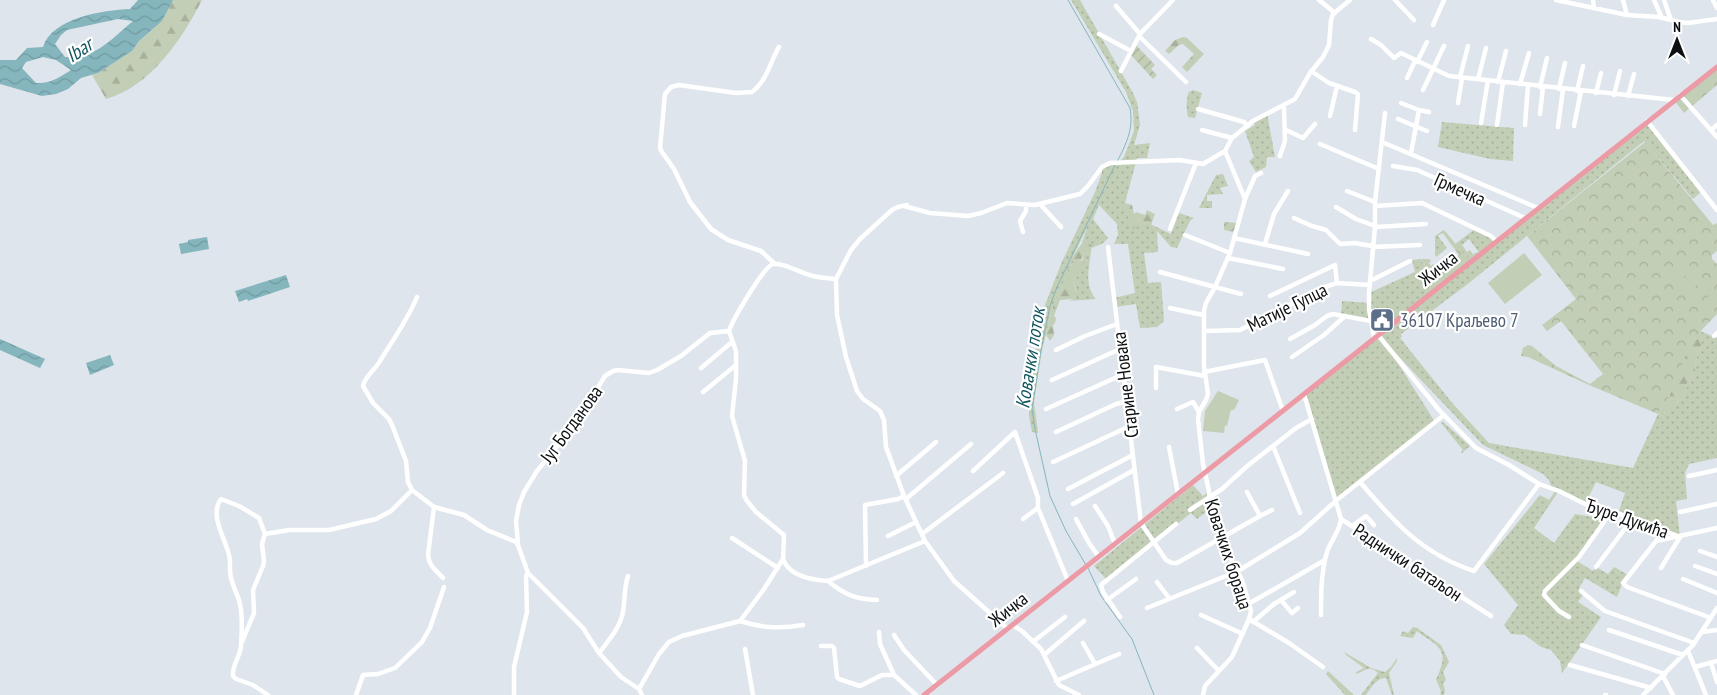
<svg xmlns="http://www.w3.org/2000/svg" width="1717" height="695" font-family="'PT Sans Narrow',sans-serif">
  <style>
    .grass { fill: url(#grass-dots) }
    .forest { fill: url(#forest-firs) }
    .park { fill: url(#park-crowns) }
    .garden { fill: url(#garden-furrows) }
    .pitch { fill: #c2ceb6 }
    .water { fill: url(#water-waves); fill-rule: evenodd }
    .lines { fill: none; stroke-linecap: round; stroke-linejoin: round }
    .stream { stroke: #85b5bd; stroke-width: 1 }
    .minor { stroke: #fff; stroke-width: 4.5 }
    .major { stroke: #ec9ba6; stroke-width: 5 }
    .labels { text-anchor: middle; stroke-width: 4.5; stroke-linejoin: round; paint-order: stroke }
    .street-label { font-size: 19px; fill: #0d0f11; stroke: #fff }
    .service-label { font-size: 19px; fill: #4e5e75; stroke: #fff; text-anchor: start }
    .water-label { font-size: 20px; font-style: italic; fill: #11555f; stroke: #fff }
  </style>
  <defs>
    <pattern id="grass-dots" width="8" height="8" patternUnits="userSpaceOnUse" patternTransform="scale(1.25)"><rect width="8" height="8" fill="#c2ceb6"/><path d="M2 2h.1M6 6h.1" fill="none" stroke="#a6b09b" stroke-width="1.8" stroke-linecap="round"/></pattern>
    <pattern id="forest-firs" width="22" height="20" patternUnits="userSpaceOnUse" patternTransform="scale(1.25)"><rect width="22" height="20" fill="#c2ceb6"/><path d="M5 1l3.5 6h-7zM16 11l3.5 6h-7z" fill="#a6b09b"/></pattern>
    <pattern id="park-crowns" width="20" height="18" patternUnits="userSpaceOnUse" patternTransform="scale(1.25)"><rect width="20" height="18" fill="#c2ceb6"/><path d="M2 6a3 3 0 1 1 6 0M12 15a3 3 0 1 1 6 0" fill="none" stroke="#a6b09b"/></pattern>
    <pattern id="garden-furrows" width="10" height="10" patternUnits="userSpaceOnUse" patternTransform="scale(1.25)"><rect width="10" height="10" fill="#c2ceb6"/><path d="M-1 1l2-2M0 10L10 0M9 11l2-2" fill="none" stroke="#a6b09b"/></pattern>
    <pattern id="water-waves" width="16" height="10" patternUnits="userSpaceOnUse" patternTransform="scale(1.25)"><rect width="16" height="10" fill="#85b5bd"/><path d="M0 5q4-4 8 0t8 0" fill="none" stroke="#729aa1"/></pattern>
  </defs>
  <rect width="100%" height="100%" fill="#dfe5ec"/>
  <!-- grass -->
  <path class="grass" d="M1071 0H1080L1133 93 1137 102 1140 125 1134 145 1150 143 1147 158H1137L1125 203H1123L1133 228 1146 222 1171 234 1179 213 1194 218 1190 221 1177 248 1171 247 1157 231 1158 252 1144 253 1148 283 1161 282 1164 321 1157 327 1140 328 1136 304 1115 307 1114 298 1135 293 1128 244H1114L1118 235 1117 224 1099 205 1093 219 1108 238 1102 244 1091 248 1083 242 1082 243 1087 228 1073 256V263L1071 265 1053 307 1042 350 1034 402 1038 433 1032 432 1029 416V400L1035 354 1043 310 1061 264 1095 192 1102 173V167L1119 162 1124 157 1134 131 1133 111 1126 92Z
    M1193 90 1202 93 1195 118 1188 117C1186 108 1186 100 1189 91L1190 92Z
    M1267 113 1275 157H1267L1266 167 1256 172 1249 161 1254 157 1245 131 1255 125 1253 121Z
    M1647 121 1702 191 1693 199 1644 141 1469 283 1401 334 1402 337 1400 338 1453 404 1489 443 1633 468 1658 414 1672 411 1676 404 1684 397 1688 381 1695 371C1694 355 1705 348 1700 331L1717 338V458L1689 464 1685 473 1687 499 1676 501 1680 537 1619 511 1625 493 1596 482 1586 502 1551 486 1549 480 1543 474 1483 445 1384 341 1435 422 1335 501 1304 394 1392 324 1384 313 1371 321 1341 315 1342 301 1369 303V293L1415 272 1412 260 1421 259C1422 265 1436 277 1442 284L1479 255 1478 251 1469 239 1462 245 1467 252 1470 250 1473 255 1467 258 1455 244 1475 229 1496 241Z
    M1442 122 1514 128 1513 161 1490 159 1438 147Z
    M1223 174 1228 186 1220 188 1223 194 1207 195V201H1212V208H1199L1216 175Z
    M1444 230 1445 231 1438 236 1447 248 1436 257 1435 255V236Z
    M1091 252C1089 267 1084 286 1096 299L1069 301 1074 299 1076 290 1074 281 1075 278 1081 274 1083 255Z
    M1443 422 1470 446 1462 453 1461 452 1463 450 1441 423Z
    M1193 485 1203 496 1209 491 1210 509 1197 519 1191 513 1107 580 1094 566Z
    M1556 490 1558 492 1534 528 1554 543 1575 514 1606 519 1577 561 1593 571 1596 567 1608 574 1614 567 1630 576 1623 582 1617 597 1585 578 1579 588 1585 592 1578 602 1601 617 1562 673 1560 661 1551 650 1541 647 1525 635 1511 634 1504 625 1518 605 1484 564 1540 495 1549 500Z
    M1413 627 1417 628 1441 645 1449 662 1443 672 1446 680 1443 683 1445 690 1444 695H1440L1441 691 1436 679C1439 675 1439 672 1441 667 1448 646 1431 643 1417 631L1413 638 1400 636 1403 631 1408 633Z
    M1344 652 1371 668 1385 672 1391 667 1397 658V661L1389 673 1394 695H1392L1386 678C1377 677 1371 688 1366 695H1361L1378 673C1371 665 1364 670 1357 674L1356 672 1364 668 1346 655Z
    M1328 671 1354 695H1345L1326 674Z"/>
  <!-- forest -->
  <path class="forest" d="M173 0H202C183 38 150 87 106 99L92 75 98 73 132 51 139 41 162 21Z
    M1183 37 1187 38 1204 54 1187 72 1182 67 1194 54 1183 44 1179 45 1169 54 1165 51 1175 40Z
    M1122 202 1132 205 1134 214 1136 212 1145 215 1147 210 1155 214 1151 225 1146 222 1133 229Z
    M1083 242 1092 245 1091 252 1083 255 1081 260 1084 264 1081 274 1075 278 1074 281 1076 294 1074 299 1060 300 1054 316 1056 318 1055 323 1053 325 1054 335 1050 341 1046 335 1053 307 1069 268 1073 263V256Z
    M1700 331C1706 348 1694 354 1695 371L1688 381 1684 397 1676 404 1672 411 1658 414 1663 404 1669 397 1688 349 1692 340Z"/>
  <!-- park -->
  <path class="park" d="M1717 67V85L1684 113 1674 100Z
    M1645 142 1713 225 1717 223V251L1712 255V259L1717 264V314L1692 340 1669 397 1663 404 1658 414 1589 385 1528 357 1521 356 1523 348 1528 345 1532 346 1556 366 1590 384 1603 374 1561 321 1547 331 1542 325 1576 299 1527 236Z
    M1445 231 1467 258 1477 252 1479 255 1442 284C1437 278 1422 264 1421 259H1429L1431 261 1429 263 1431 266 1433 264 1439 272 1454 259 1449 253 1451 252 1455 257 1459 255 1442 232Z"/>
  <!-- garden -->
  <path class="garden" d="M1135 44 1155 65 1151 69 1157 75 1153 79 1130 54Z
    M1224 222 1237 223 1234 232 1224 230Z"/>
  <!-- pitch -->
  <path class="pitch" d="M1524 253 1542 275 1505 304 1488 283Z
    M1686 261 1693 270 1678 281 1672 273Z
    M1695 272 1702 281 1687 292 1681 284Z
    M1704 283 1711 291 1696 303 1689 295Z
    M1712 293 1717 299V303L1705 313 1698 305Z
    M1218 391 1239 400 1234 410H1231L1227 426 1225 425 1224 433 1203 431 1205 411Z"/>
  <!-- water -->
  <path class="water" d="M138 0H173L162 21 139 41 132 51 98 73 81 78 68 89 56 94 42 96 0 84V60H16L27 48 43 47C52 18 103 10 130 9ZM118 19 133 21C111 39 96 59 65 57L55 44 61 35 67 30ZM43 57 56 60 71 70C60 77 50 84 36 83L22 68 26 62Z
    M207 237 209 249 181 254 179 244 188 242V240Z
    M286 275 290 287 248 301 247 299 239 302 235 291Z
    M0 339 45 359 40 368 0 350Z
    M110 355 114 365 90 375 86 363Z"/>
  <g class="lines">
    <!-- stream -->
    <path class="stream" d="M1068 0 1130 108C1134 129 1126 144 1117 162
      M1086 565 1066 531 1050 496 1035 429 1032 409 1041 350 1050 306 1057 287 1115 165
      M1088 568 1101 596 1132 639 1154 695"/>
    <!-- minor -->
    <path class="minor" d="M1319 0 1335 13
      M1395 0 1414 20
      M1556 0 1627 15 1659 17 1679 22 1688 23 1717 19
      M1593 0 1594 8
      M1623 0 1627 15
      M1654 0 1662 18
      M1664 0 1671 20
      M1713 0 1717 8
      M1116 6 1140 34
      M1433 25 1444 0
      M1099 34 1131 51
      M1139 36 1186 82
      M1371 39 1381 45 1394 58 1401 53 1449 76 1674 100
      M1417 62 1427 42
      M1121 71 1140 34 1173 0
      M1311 71 1329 83 1355 92 1358 94 1355 130
      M1460 77 1468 46
      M1407 78 1415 61
      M1478 79 1486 48
      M1498 82 1506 51
      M1520 84 1529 53
      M1540 87 1547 58
      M1559 89 1565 63
      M1423 90 1444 46
      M1577 91 1583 66
      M1596 93 1601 73
      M1614 95 1620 71
      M1680 95 1717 137
      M1628 96 1634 74
      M1401 103 1419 110 1411 153
      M1458 103 1462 78
      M1198 109 1244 122 1248 126
      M1419 110 1429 112
      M1540 114 1543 87
      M1330 116 1337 86
      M1398 119 1427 131
      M1647 121 1717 210
      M1481 123 1488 80
      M1497 125 1503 82
      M1525 125 1528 85
      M1574 126 1581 91
      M1558 127 1563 89
      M1202 130 1232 138
      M1286 130 1303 138 1315 124
      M1711 130 1717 125
      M1382 142 1538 208
      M1320 144 1379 169
      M1225 151 1232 138 1253 121 1295 99 1310 73 1323 57 1329 45 1331 20 1333 14 1350 0
      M1280 156 1285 141 1284 105
      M1393 166 1417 170 1525 218
      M1347 191 1375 202
      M1245 199 1255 176 1261 173
      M1040 204 1061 227
      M907 205 898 207 892 210 860 239 851 250 836 279 837 315 846 357 857 391 863 399 880 411 884 420 886 447 904 496 925 541 954 581 1008 629
      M904 206 930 213 968 216 981 213 1007 203 1035 205 1080 194 1088 186 1102 167 1110 163 1180 160 1203 164 1225 151
      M1375 206 1422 203 1491 236 1496 241
      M1336 207 1356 219 1375 226
      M1294 218 1312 226 1326 230 1340 244 1354 243 1373 246
      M1375 227 1426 224
      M1170 229 1196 163
      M1023 232 1020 221 1026 211V205
      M1185 235 1230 253
      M1234 238 1308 254
      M1265 244 1274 214 1288 191
      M1108 247 1141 523 1166 560 1172 563H1177L1260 516 1247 492
      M1373 247 1420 245
      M1228 258 1283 269
      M775 264 761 251 728 240 711 229 690 202 674 169 662 152 660 148 665 94 671 87 679 85 736 93 752 92C767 81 770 62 779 47
      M1160 272 1241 294
      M1370 281 1410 261
      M1270 296 1335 265 1337 283
      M417 297C408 319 393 340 380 361 375 370 365 376 363 386L373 403 389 419 392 425 406 461 408 482 412 490 434 507 464 515 487 530 516 542 518 545 528 573 583 628 599 653 621 677 639 689 642 695
      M1170 308 1203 315
      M729 331C732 321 764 266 773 264 783 262 802 274 813 276 821 278 829 278 836 279
      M1204 331 1240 330 1325 287 1337 283 1370 285
      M1378 335 1439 410 1476 448 1509 465 1539 484 1559 491 1585 504 1633 518 1680 537
      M1714 336 1717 333
      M1374 338 1369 309V293L1375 227V202L1385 113
      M1290 339 1315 325 1327 316 1333 314 1371 321
      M1056 350 1085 336 1117 324
      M1292 357 1324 335 1345 316
      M701 368 732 342
      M1204 372 1265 360 1283 411
      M1052 380 1120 349
      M1156 388V367L1205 376
      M703 392 736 365
      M1304 394 1341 519 1491 616
      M1046 409 1124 374
      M1177 409 1193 402 1199 412
      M1056 432 1116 404 1127 401
      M1273 446 1300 513
      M1169 447 1178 494
      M1053 462 1130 426
      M973 471 1015 432 1038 498V508L1068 581
      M896 476 936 442
      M1689 476 1717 470
      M1360 482C1394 522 1422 554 1474 571L1539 484
      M1068 489 1133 455
      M906 499 971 444
      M1073 504 1134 470
      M1095 506 1108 526 1115 544
      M434 507 428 555C429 566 436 570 443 578
      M1190 510 1222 489 1246 467 1296 428 1312 419
      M1680 512 1717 504
      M1260 516 1272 510
      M1023 519 1038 508
      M1076 519 1089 543 1099 557
      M1352 526 1366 516 1374 525
      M1664 531 1623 583 1627 587 1711 618
      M922 534 1003 473
      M888 536 916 522
      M732 538 778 568
      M1656 541 1717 528
      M518 544 516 521 519 505 524 492 537 471 576 423 605 376 613 371 618 370 649 373 657 370 681 356 710 333 729 331
      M1700 551 1717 557
      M783 559C789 576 812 580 828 581L925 541
      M866 566 865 505 898 499 904 496
      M1695 566 1717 574
      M1596 567 1633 518
      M1661 568 1680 537
      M1683 579 1717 593
      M828 581C845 595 855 599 877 600
      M1157 582 1169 598
      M1581 591 1605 611 1694 643
      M1107 600 1136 579
      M1281 600 1292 613 1298 608
      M1250 603 1325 560
      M1147 608 1238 571 1300 533 1338 499 1444 415
      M1201 615 1243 634
      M1321 615C1321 594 1321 572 1327 552 1331 540 1340 531 1341 519
      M1120 617 1103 592 1101 585 1176 524
      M1569 617 1559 611 1544 595 1545 591 1579 557 1606 519 1616 512
      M1249 619 1289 643 1323 667
      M740 621C762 628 780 629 803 625
      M1253 622 1274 604 1294 592
      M1013 625 1023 632 1041 649 1059 685 1079 695
      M1609 630 1683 655
      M879 632 880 644 894 675 916 695
      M1702 632 1717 630
      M894 635 904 650 937 685
      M1034 641 1065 617
      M242 642 254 613 253 590 263 566 264 561 262 544 265 534
      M1083 643 1095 664
      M1582 645 1665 674
      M821 646H832L834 648 837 677 839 679 860 686 882 675H894
      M1197 648 1219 671
      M745 649 753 695
      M1688 651 1706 695
      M599 653C608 641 620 628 623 612 625 600 624 588 628 576
      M1044 655 1084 621
      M1711 663 1717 682
      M1570 665 1651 688
      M1695 667 1717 661
      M1663 676 1673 695
      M1056 681 1119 654
      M639 689 659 654 669 642 682 636 740 621 764 589 783 559 784 535 756 512 747 501 744 495 745 461 732 416 736 379V351L729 331
      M268 695 253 685 236 679 233 676C232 665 240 657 241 646 242 632 243 613 239 600 236 592 233 586 231 578 229 570 231 562 229 555 225 538 209 515 221 499L239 506 259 518 265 534 289 530H329L376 519 391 511 412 490
      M356 695 363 675 378 674 395 668 422 642 430 628 444 587
      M514 695V667L527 612 526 576 528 573
      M1203 695 1205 686 1232 657 1249 619 1251 611 1242 580 1231 559 1210 509 1209 491 1203 464 1198 419 1199 412 1206 400 1208 394 1204 366V311L1206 303 1215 287 1230 253 1245 199 1225 151
      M1605 695H1606
      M1643 695 1693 645 1717 608"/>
    <!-- major -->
    <path class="major" d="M924 695 1717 67"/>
  </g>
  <!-- icons -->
  <defs>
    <symbol id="civic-square" viewBox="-11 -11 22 22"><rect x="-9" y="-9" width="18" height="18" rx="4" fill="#5c6f8a" stroke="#fff"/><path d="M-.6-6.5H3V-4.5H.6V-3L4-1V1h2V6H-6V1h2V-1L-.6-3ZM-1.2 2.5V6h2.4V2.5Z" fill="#fff"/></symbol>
  </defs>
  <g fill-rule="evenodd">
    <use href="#civic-square" x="1368" y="306" width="28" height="28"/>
  </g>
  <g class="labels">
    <!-- street labels -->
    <g class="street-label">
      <text transform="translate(1460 189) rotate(24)" y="7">Грмечка</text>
      <text transform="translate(1438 268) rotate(-38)" y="7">Жичка</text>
      <text transform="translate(1287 307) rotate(-26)" y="7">Матије Гупца</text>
      <text transform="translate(1125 385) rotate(-97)" y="7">Старине Новака</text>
      <text transform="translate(571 424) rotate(-54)" y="7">Југ Богданова</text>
      <text transform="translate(1627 518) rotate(19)" y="7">Ђуре Дукића</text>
      <text transform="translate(1229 554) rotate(72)" y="7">Ковачких бораца</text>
      <text transform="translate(1408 562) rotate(33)" y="7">Раднички батаљон</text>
      <text transform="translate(1008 609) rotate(-38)" y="7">Жичка</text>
    </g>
    <!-- service labels -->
    <g class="service-label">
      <text x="1400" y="327">36107 Краљево 7</text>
    </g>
    <!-- water labels -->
    <g class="water-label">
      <text transform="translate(79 50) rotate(-33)" y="7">Ibar</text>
      <text transform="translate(1030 358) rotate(-81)" y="7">Ковачки поток</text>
    </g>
  </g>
  <!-- north arrow -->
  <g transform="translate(1677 40)" stroke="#ffffff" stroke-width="4" paint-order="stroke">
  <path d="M0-4L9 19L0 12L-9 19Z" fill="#0d0f11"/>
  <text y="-8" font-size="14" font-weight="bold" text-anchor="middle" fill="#0d0f11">N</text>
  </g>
</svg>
